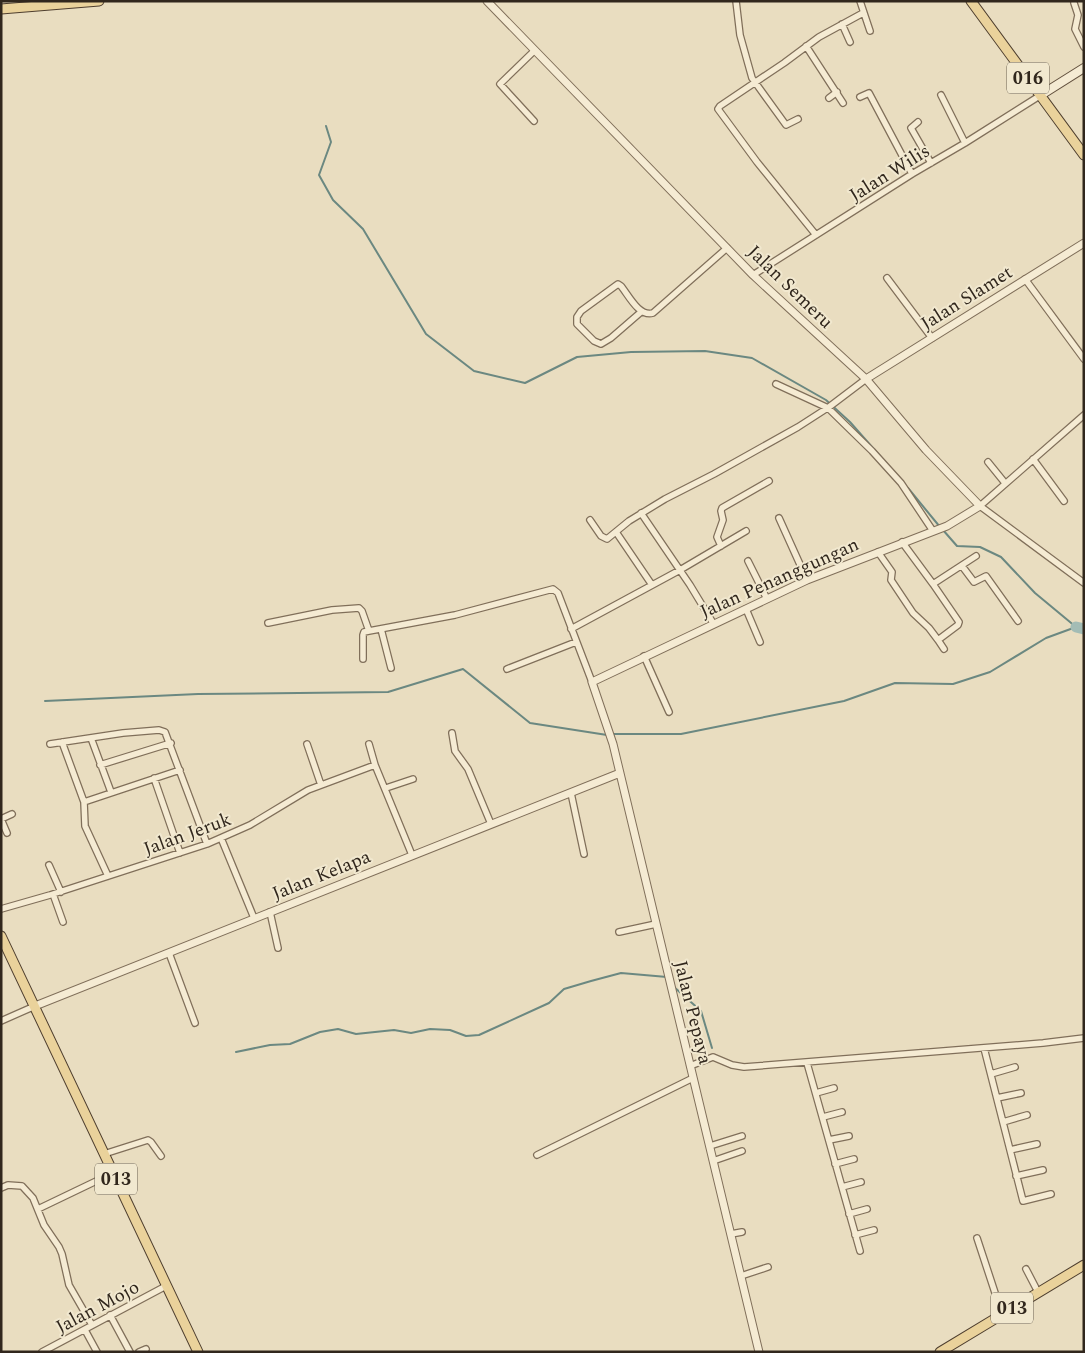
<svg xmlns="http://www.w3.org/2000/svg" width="1085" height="1353" font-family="Spectral,serif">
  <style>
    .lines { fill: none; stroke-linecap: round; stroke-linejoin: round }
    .stream { stroke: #6b8881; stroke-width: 2 }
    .river { stroke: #a3bcb5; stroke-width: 11 }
    .minor-casing { stroke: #806f5a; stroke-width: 8 }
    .tertiary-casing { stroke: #806f5a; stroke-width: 9 }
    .secondary-casing { stroke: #62503d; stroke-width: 10 }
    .primary-casing { stroke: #4e3e2e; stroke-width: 11 }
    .minor { stroke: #f5ebd3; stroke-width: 5.5 }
    .tertiary { stroke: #f5ebd3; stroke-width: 7 }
    .secondary { stroke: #f5ebd3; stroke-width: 8 }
    .primary { stroke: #ead29b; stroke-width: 9 }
    .labels { text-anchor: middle; stroke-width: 4; stroke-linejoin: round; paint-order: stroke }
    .shield { fill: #f1e8cf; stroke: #6b6152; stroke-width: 1 }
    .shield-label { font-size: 18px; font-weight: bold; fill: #31271d }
    .street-label { font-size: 19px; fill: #31271d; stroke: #f1e8cf }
  </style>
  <rect width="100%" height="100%" fill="#e9ddc0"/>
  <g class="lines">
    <!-- stream -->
    <path class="stream" d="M326 126 331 142 319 175 333 200 363 229 426 334 474 371 525 383 577 357 631 352 705 351 752 358 826 400 850 422 887 464
      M908 488 940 527
      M943 530 957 546 980 547 1001 557 1035 593 1076 627
      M45 701 198 694 388 692 463 669 530 723 607 735
      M612 734H681L844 701 895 683 953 684 990 672 1046 638 1076 627
      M674 987 701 1011 712 1048
      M236 1052 270 1045 290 1044 320 1032 338 1029 356 1034 394 1030 411 1033 430 1029 450 1030 466 1036 479 1035 549 1003 564 989 591 981 621 973 667 977"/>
    <!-- river -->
    <path class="river" d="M1076 627 1084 629"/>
    <defs>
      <path id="minor" d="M736 1 740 35 752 78 786 125 798 119
        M860 1 870 31
        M1074 3 1078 15 1075 29 1084 47
        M842 24 850 42
        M806 46 843 103
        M941 95 965 143
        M860 97 869 93 912 174
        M829 98 837 92
        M534 121 500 84 534 51
        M918 122 911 128 931 163
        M816 235 757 162 718 109 720 106 784 63 819 37 863 13
        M753 275 912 174 965 143 1041 95
        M887 278 932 338
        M1025 279 1084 359
        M641 312 611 338 601 344 594 341 577 324V317L581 311 618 284 621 286C629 296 639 317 653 313L727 248
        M776 384 828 408 872 451 901 483 933 531
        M1084 415 980 506 1084 583
        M1033 459 1064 501
        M988 462 1005 483
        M641 513 690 585 713 623
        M779 518 807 580
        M590 520 601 536 607 539 629 521 665 499 714 474 798 427 829 407 866 379
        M616 532 652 585
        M902 542 933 584 976 556
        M721 546 717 537 723 520 721 511 722 508 769 481
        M878 552 892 572 891 580 913 613 929 628 938 640
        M748 561 767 599
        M962 566 974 582 986 576 1018 621
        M933 584 959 622 958 625 938 640 944 649
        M746 609 760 642
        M268 623 332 610 359 608 362 611 369 631 455 615 553 589 558 593 592 682
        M381 629 391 668
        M571 629 680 570 746 531
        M644 656 669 712
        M363 659V635L364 632 369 631
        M507 669 576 642
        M452 733 455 751 468 769 491 824
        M91 738 111 792
        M62 742 84 802
        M50 744 123 733 159 730 165 732 207 844
        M307 744 321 785
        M369 744 375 765 412 855
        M100 765 171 743
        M154 778 180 853
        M386 788 413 779
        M571 793 584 854
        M1 819 7 833
        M1 819 12 814
        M221 838 254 918
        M49 865 61 892
        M108 876 85 826 84 802 180 770
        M53 894 63 922
        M1 909 50 895 207 844 250 825 308 790 375 765
        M270 912 278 948
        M619 932 656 924
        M169 953 195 1023
        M1 1021 35 1006
        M984 1048 1023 1201 1051 1194
        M807 1063 860 1251
        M690 1066 713 1057 732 1065 744 1067 1043 1043 1084 1038
        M991 1074 1015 1067
        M816 1093 834 1088
        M997 1098 1021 1093
        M823 1117 842 1112
        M1003 1122 1027 1115
        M829 1140 849 1136
        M710 1146 742 1136
        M1010 1150 1037 1144
        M104 1154 148 1140 151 1142 161 1156
        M537 1155 693 1078
        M713 1161 742 1151
        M835 1164 854 1159
        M1016 1176 1043 1170
        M842 1187 861 1182
        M1 1188 8 1185 22 1186 33 1198 44 1225 59 1247 62 1254 69 1285 92 1325
        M38 1209 113 1173
        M849 1214 867 1209
        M731 1234 742 1232
        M855 1235 874 1230
        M977 1238 1002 1314
        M1026 1269 1038 1292
        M741 1276 768 1267
        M110 1315 130 1352
        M85 1330 97 1352
        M42 1352 166 1286
        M139 1352 146 1349"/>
      <path id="tertiary" d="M487 1 753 275 866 379 926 450 980 506 947 526 807 580 592 682 613 744 759 1352
        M866 379 1084 243
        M35 1006 620 773"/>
      <path id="secondary" d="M1041 95 1084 68"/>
      <path id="primary" d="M971 1 1084 155
        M1 9 99 1
        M1 936 198 1352
        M940 1352 1084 1265"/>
    </defs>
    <!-- minor casing -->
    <use href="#minor" class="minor-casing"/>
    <!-- tertiary casing -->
    <use href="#tertiary" class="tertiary-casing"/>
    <!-- secondary casing -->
    <use href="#secondary" class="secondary-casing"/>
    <!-- primary casing -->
    <use href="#primary" class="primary-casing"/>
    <!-- minor -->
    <use href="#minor" class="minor"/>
    <!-- tertiary -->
    <use href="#tertiary" class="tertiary"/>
    <!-- secondary -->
    <use href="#secondary" class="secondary"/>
    <!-- primary -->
    <use href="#primary" class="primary"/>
  </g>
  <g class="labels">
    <!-- shield labels -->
    <g class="shield">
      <rect x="1007" y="62.5" width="42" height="31" rx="4"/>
      <rect x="95" y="1163.5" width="42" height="31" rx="4"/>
      <rect x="991" y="1292.5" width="42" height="31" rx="4"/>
    </g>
    <g class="shield-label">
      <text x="1028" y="84">016</text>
      <text x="116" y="1185">013</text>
      <text x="1012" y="1314">013</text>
    </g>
    <!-- street labels -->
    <g class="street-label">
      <text transform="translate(889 172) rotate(-32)" y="7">Jalan Wilis</text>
      <text transform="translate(791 286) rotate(44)" y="7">Jalan Semeru</text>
      <text transform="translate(966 297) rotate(-32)" y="7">Jalan Slamet</text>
      <text transform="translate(779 577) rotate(-24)" y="7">Jalan Penanggungan</text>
      <text transform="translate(187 833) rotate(-20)" y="7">Jalan Jeruk</text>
      <text transform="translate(321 874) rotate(-22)" y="7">Jalan Kelapa</text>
      <text transform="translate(694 1012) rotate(76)" y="7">Jalan Pepaya</text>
      <text transform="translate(97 1306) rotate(-28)" y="7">Jalan Mojo</text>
    </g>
  </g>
  <!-- border -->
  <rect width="1085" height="1353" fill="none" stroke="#31271d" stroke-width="5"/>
</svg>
